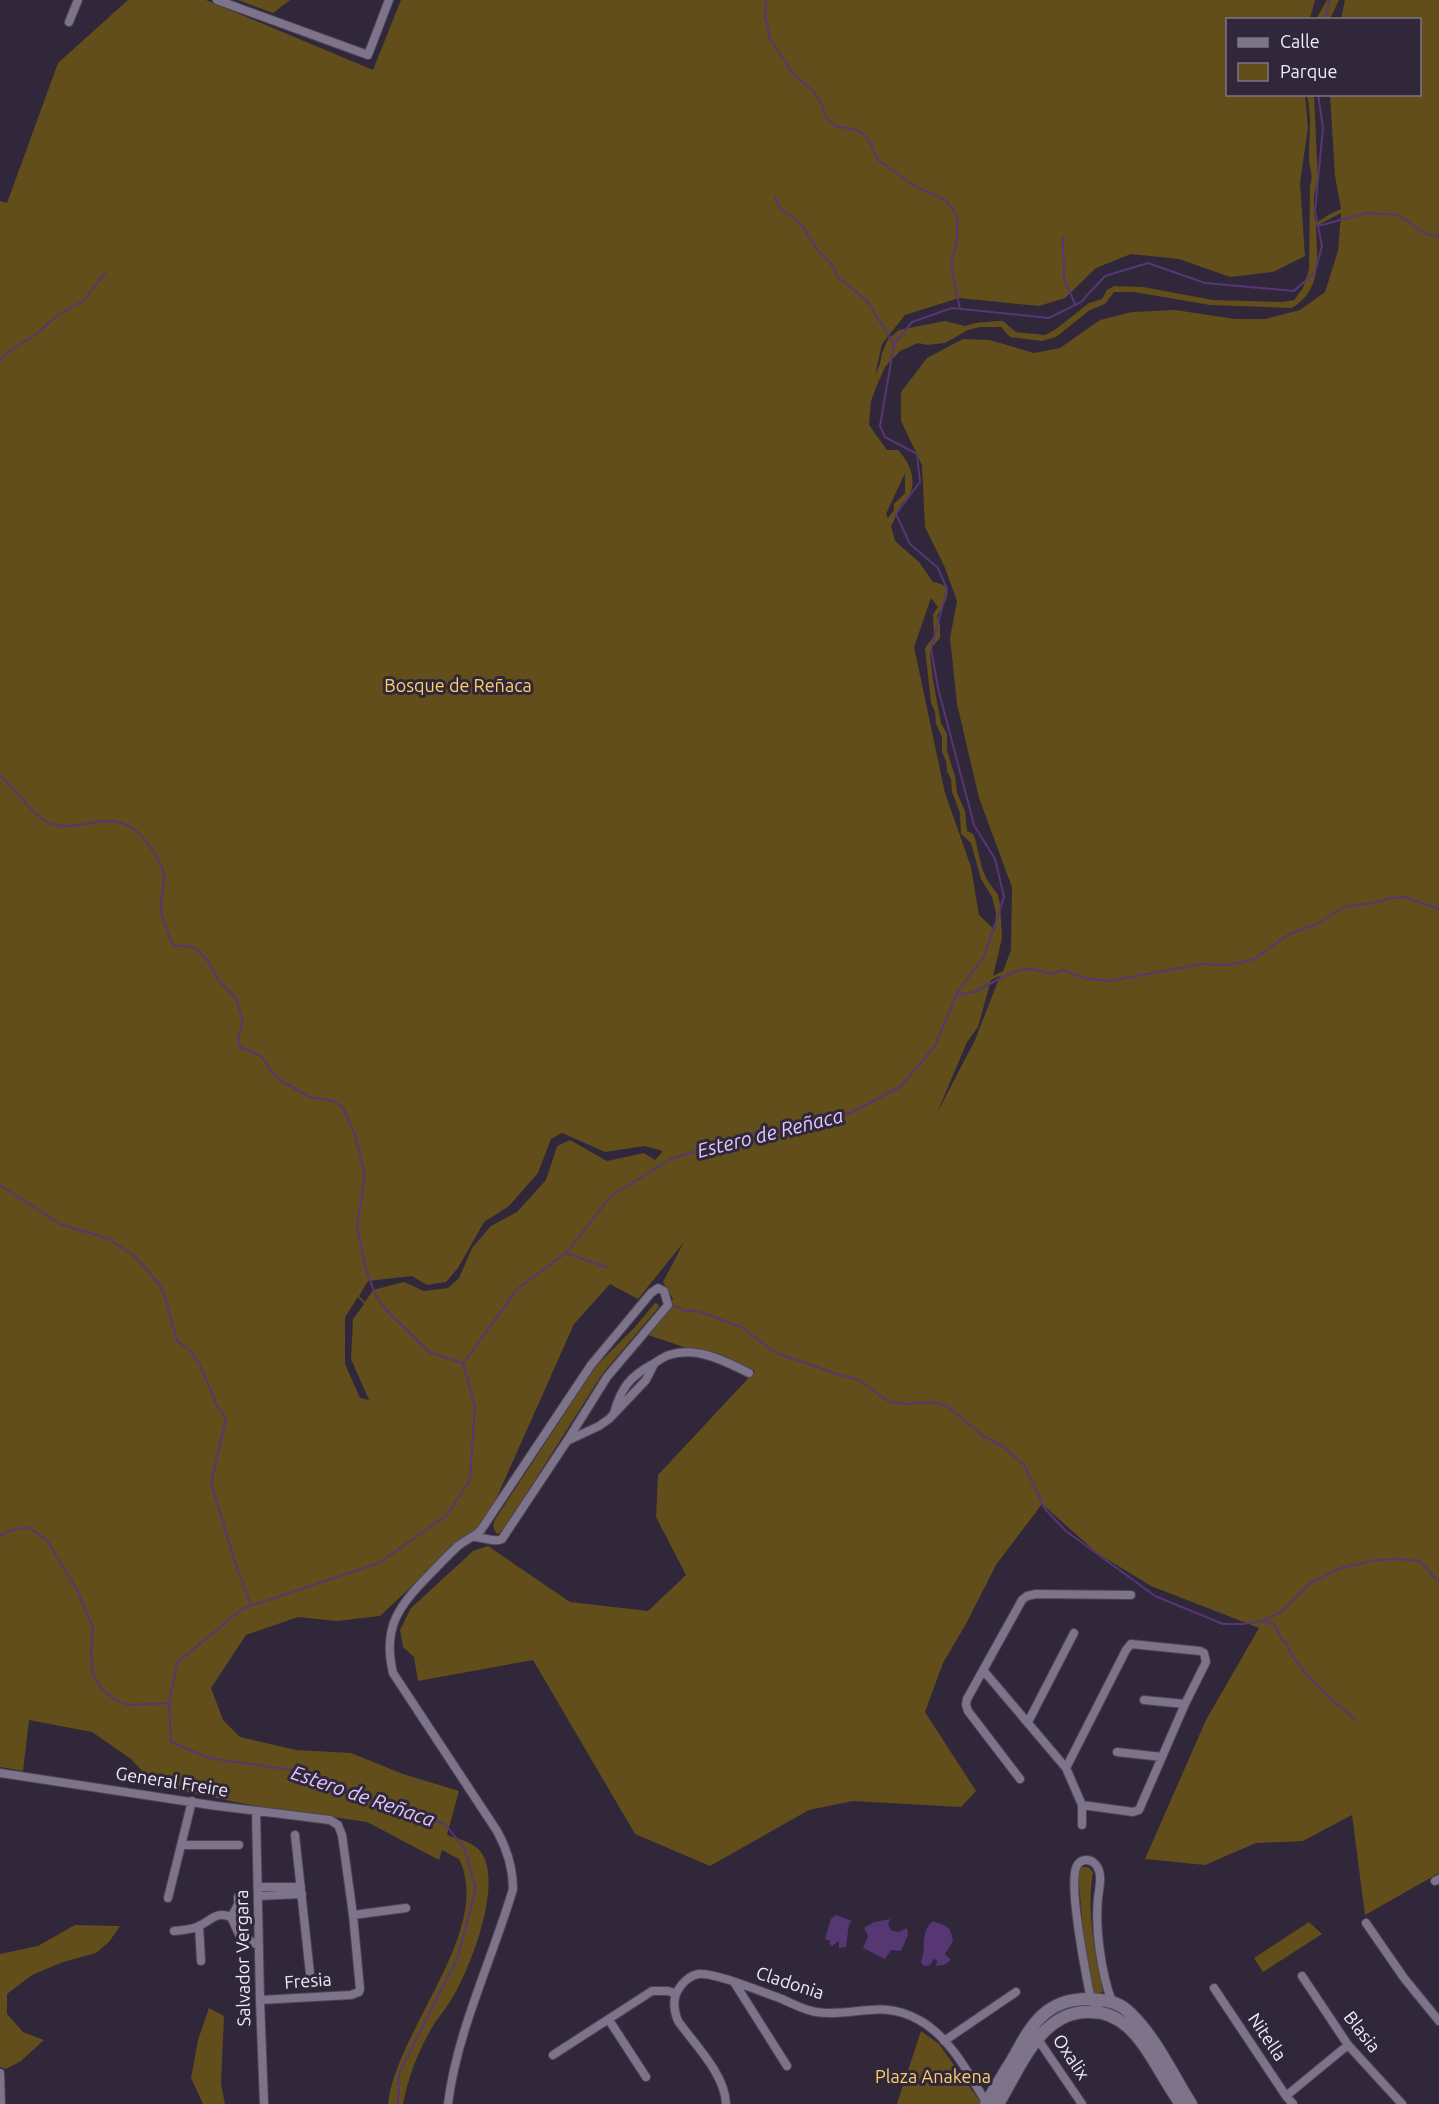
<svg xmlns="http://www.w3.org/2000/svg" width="1439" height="2104" font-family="Ubuntu,sans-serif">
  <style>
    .green { fill: #614e1a; fill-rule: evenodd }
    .water { fill: #563774 }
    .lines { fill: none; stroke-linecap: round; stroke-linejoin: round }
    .stream { stroke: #563774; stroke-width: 2 }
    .street-casing { stroke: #4c4455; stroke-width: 10 }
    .secondary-casing { stroke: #4c4455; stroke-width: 14 }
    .street { stroke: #7d738a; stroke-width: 8 }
    .secondary { stroke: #7d738a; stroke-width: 12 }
    .labels { text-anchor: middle; stroke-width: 6; stroke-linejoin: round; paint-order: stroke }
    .park-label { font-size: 18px; fill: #fbd166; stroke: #30273a }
    .street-label { font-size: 18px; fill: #f1ebf8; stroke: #30273a }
    .water-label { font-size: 20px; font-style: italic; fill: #e0c7fe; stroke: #30273a }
  </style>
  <rect width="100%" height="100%" fill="#30273a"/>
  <!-- green -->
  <path class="green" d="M128 0H206L373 70 401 0H1315L1310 19 1228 20V94L1305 95 1308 127 1300 183 1305 256 1273 272 1230 277 1179 259 1131 254 1096 268 1065 298 1039 306 959 298 905 315 882 344 875 375 880 364 882 353 888 339 899 330 945 321 965 326 975 323 997 321H1003L1016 332 1045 335 1056 329 1089 303 1102 299 1107 290 1114 286 1143 287 1213 300 1283 302 1294 300 1303 288 1309 269 1310 186C1314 174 1309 170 1309 158 1309 137 1312 115 1307 95H1314L1318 181 1314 195V214L1316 223 1330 214 1341 209 1335 176 1330 95 1420 94V20L1341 19 1345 0H1439V1873L1365 1915 1352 1815 1303 1841 1256 1843 1205 1865 1145 1859 1206 1720 1259 1628 1151 1586 1097 1553 1042 1504 996 1565 966 1624 943 1663 925 1712 976 1791 961 1807 853 1801 809 1810 710 1866 635 1834 533 1660 418 1681 414 1657 403 1647 400 1630 411 1608 473 1551 488 1546 570 1602 648 1611 686 1575 656 1517 658 1475 755 1371 648 1335 673 1299 663 1282 684 1242 638 1299 610 1284 574 1324 489 1515 467 1542 444 1556 380 1616 337 1621 298 1617 246 1635 211 1688 223 1720 240 1737 296 1750 351 1753 403 1774 459 1791 447 1835C456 1838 468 1841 476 1847 508 1872 471 1966 455 1993 448 2007 437 2018 430 2031 417 2054 408 2079 403 2104H388C396 2030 494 1930 459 1859L442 1850 439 1860 367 1822 256 1806 156 1786 131 1759 92 1732 29 1720 23 1771 0 1767V201L7 203 58 63ZM1341 213 1338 251 1325 292 1300 310 1265 319H1235L1175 310 1132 312 1100 320 1060 348 1034 353 990 340 963 339 927 358 901 392V421L922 465 925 527 945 568 957 601 950 638 957 704 979 798 1012 887 1011 950 1003 971 993 976 1002 938 1000 904 998 895 987 880 982 868 975 838 973 834 967 831 965 811 957 793 955 776 947 751V734L941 723 933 680 930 655 932 647 940 638V625L937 616C945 602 958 586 933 582L919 562 895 541 891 526C894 521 899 509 901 505 903 502 906 501 908 498 918 481 910 463 898 450H887L869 425 871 401 877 385 885 367 900 351 918 343 927 345 945 343 968 330 980 327H1001L1010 337 1042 341 1056 337 1090 310 1105 304 1114 292H1134L1210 305 1292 308C1323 289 1317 258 1316 226ZM905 473V493L894 504V510L888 518 886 514ZM931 598 938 607 933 614 934 636 925 648 931 703 935 712 936 724 942 737V752L946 761 947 771 951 779 952 792 960 813 961 834 971 843 981 879 992 897 996 913 995 930 979 915 971 867 945 793 914 647ZM1000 976 975 1040 937 1113 967 1042 978 1027 991 980ZM562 1133 605 1152 644 1146 663 1151 655 1160 644 1153 607 1161 570 1140 557 1146 546 1180 517 1212 491 1226 472 1248 459 1278 448 1288 424 1291 404 1282 373 1290 365 1302 359 1296 368 1281 412 1276 427 1285 446 1282 458 1268 484 1222 509 1206 538 1173 551 1139ZM358 1297 364 1304 353 1319 351 1359 369 1400 360 1398 345 1364V1317Z
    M238 0H290L273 13Z
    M1327 0H1339L1330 19H1316Z
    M655 1303 658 1304 659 1307 603 1373 502 1532 497 1534C493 1529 492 1524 496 1518L595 1367 635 1327Z
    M1082 1867H1088L1093 1872C1086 1911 1095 1952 1103 1991L1098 1995 1094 1994 1092 1988 1083 1931 1078 1872Z
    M1309 1922 1322 1934 1263 1972 1254 1958Z
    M75 1925 120 1926 109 1942 96 1953 63 1962 32 1975 7 1994V2014L23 2032 44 2040 21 2061 6 2069 0 2067V1954L38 1946Z
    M209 2008 224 2016 221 2084 225 2104H203L191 2078 198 2040Z
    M921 2031 939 2044 982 2104H897Z"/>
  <!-- water -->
  <path class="water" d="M836 1915 852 1921 849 1924 846 1947 839 1948V1941L832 1946 829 1943 831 1941 825 1939 831 1919Z
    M890 1919 888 1925 892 1931 899 1932 907 1928 908 1935 901 1951 891 1950 885 1959 863 1948 868 1936 864 1928 874 1922Z
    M933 1921C947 1927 950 1924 953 1941L945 1954 951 1960 944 1965 936 1966 937 1960 934 1959 930 1965 924 1966 921 1962C927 1948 919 1933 933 1921Z"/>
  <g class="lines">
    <!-- stream -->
    <path class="stream" d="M766 0 765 15 770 39 786 62 790 71 813 91 821 103 827 119 836 126 857 130 868 138 878 160 915 186 947 201 957 216V239L951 267 960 309
      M1326 20 1329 0
      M775 197 781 210 794 218 804 228 818 251 831 264 838 277 867 301 894 344
      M1318 226 1366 213 1398 215 1426 234 1439 237
      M1063 237 1064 279 1075 304
      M0 360 8 352 35 335 58 315 83 301 105 273
      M0 775C13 786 34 817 49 823 61 828 77 826 90 823 129 814 144 834 161 865 168 878 160 895 161 910 163 922 168 934 173 945L194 947 207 960 219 981 236 998 243 1022 238 1038 240 1047 261 1056 272 1072 281 1081 310 1097 334 1101 344 1109 356 1138 365 1177 357 1226 365 1266 375 1294 386 1310 429 1352 462 1363
      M956 995 974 992 1011 973 1020 970 1032 969 1052 974 1063 970 1084 978 1110 981 1201 964 1226 965 1238 963 1254 959 1289 934 1317 924 1344 907 1372 903 1390 898 1405 897 1439 909
      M0 1185 60 1224 109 1239 133 1255 142 1264 159 1284 164 1293 177 1341 191 1351 201 1367 217 1406 226 1418 211 1483 236 1565 251 1605
      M566 1253 606 1267
      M675 1306 686 1311H696L709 1315 743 1328 774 1352 834 1373 859 1380 889 1402 907 1404 931 1402 947 1406 983 1436 1004 1447 1024 1465 1045 1509 1066 1531 1155 1596 1223 1624H1243L1262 1621 1281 1612 1309 1584 1341 1568 1375 1560 1398 1559 1420 1561 1436 1579 1439 1580
      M0 1536 8 1531 28 1527 47 1540 77 1590 93 1628 91 1653 93 1675 102 1689 114 1699 128 1705 169 1703
      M1262 1621 1274 1624 1282 1640 1286 1642C1292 1666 1336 1704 1356 1720
      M398 2104 399 2073 457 1959 476 1889 464 1848 445 1824 374 1801 307 1772 209 1758 171 1742 169 1703 177 1663 242 1609 379 1563 447 1515 470 1480 475 1406 463 1364 517 1289 566 1253 611 1196 671 1159 758 1132 801 1129 850 1113 900 1087 935 1046 958 991 984 957 1004 897 995 859 974 825 938 688 931 649 947 589 938 568 910 544 896 514 920 482 917 454 885 437 880 426 894 344 912 322 952 308 1049 318 1081 302 1105 276 1148 263 1205 283 1294 291 1315 272 1322 246 1315 211 1323 128 1318 94"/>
    <defs>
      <path id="street" d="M217 0 368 55 389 0
        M69 22 78 0
        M614 1413C621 1388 630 1376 653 1364 658 1361 663 1357 669 1355 696 1346 725 1361 749 1373
        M567 1441 599 1426 609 1419 646 1380 654 1364
        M983 1670 1066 1768 1082 1805V1825
        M1144 1700 1185 1704
        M1028 1722 1074 1633
        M1117 1752 1162 1757
        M1066 1768 1126 1650 1131 1644 1200 1651 1204 1653 1206 1662 1185 1704 1139 1810 1133 1812 1082 1805
        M0 1773 217 1806 330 1820 338 1825 342 1835 353 1915 360 1989 359 1992 351 1995 260 2000
        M1020 1779 968 1711 966 1705 967 1699 1022 1600 1027 1596 1036 1594 1131 1595
        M256 1811 260 2000 264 2104
        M295 1835 311 1983
        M182 1845H239
        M1435 1881 1439 1879
        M258 1887H301
        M258 1896 302 1894
        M168 1898 192 1801
        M353 1915 406 1908
        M231 1917 238 1905V1897
        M1366 1923 1404 1978 1439 2021
        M199 1926 201 1961
        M174 1931C182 1930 192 1930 199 1926 212 1920 216 1911 231 1917L239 1934 259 1946
        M1302 1976 1348 2045 1402 2104
        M734 1982 787 2066
        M1214 1988 1286 2096 1293 2104
        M1102 2013 1091 2000C1086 1975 1069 1888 1076 1868 1077 1864 1081 1860 1086 1860 1089 1860 1092 1861 1094 1863 1104 1871 1099 1888 1098 1898 1095 1929 1101 1972 1112 2002
        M609 2020 646 2077
        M1035 2035 1082 2104
        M944 2041 1016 1992
        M553 2055 652 1991H668L676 1994
        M0 2073 1 2104
        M1286 2096 1348 2045
        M448 2104C457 2031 492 1960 513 1889 513 1868 507 1849 497 1831L393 1673C382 1627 399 1606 429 1575 438 1566 448 1555 458 1546 465 1540 474 1537 481 1530L591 1365 651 1293 658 1288 664 1291 668 1305 607 1377 567 1441 502 1539C495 1543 483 1537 474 1537
        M726 2104C725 2074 695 2045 678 2021 674 2011 672 2000 678 1990 682 1983 690 1975 699 1974 707 1973 718 1977 726 1979 745 1985 763 1992 782 1999 793 2004 804 2010 816 2012 853 2018 881 1998 919 2020 950 2037 969 2074 987 2104"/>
      <path id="secondary" d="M986 2104C995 2088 1005 2072 1014 2057 1032 2024 1046 1999 1088 1999 1105 2000 1118 2001 1130 2013 1156 2038 1172 2074 1191 2104
        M998 2104C1020 2068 1041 2009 1091 2012 1105 2012 1118 2018 1128 2027 1149 2046 1164 2081 1181 2104"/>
    </defs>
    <!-- street casing -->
    <use href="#street" class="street-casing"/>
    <!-- secondary casing -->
    <use href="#secondary" class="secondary-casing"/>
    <!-- street -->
    <use href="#street" class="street"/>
    <!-- secondary -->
    <use href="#secondary" class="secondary"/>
  </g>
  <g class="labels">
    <!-- park labels -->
    <g class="park-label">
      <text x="458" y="692">Bosque de Reñaca</text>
      <text x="933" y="2083">Plaza Anakena</text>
    </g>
    <!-- street labels -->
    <g class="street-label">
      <text transform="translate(172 1782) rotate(9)" y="6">General Freire</text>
      <text transform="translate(243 1958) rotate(-91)" y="6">Salvador Vergara</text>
      <text transform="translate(308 1981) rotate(-4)" y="6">Fresia</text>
      <text transform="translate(790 1983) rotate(18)" y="6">Cladonia</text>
      <text transform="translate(1362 2032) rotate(52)" y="6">Blasia</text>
      <text transform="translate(1267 2037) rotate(56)" y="6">Nitella</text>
      <text transform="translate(1071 2057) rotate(56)" y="6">Oxalix</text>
    </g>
    <!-- water labels -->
    <g class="water-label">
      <text transform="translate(770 1133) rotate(-14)" y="7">Estero de Reñaca</text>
      <text transform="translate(363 1796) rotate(19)" y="7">Estero de Reñaca</text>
    </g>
  </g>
  <!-- legend -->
  <rect x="1226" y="18" width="195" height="78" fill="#30273a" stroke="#7d7586" stroke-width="1.5"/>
  <rect x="1238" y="38" width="30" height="9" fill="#7d738a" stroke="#7d7586" stroke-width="1.5"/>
  <text x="1280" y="48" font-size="18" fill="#f1ebf8">Calle</text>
  <rect x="1238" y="63" width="30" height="18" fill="#614e1a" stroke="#7d7586" stroke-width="1.5"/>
  <text x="1280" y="78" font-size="18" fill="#f1ebf8">Parque</text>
</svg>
